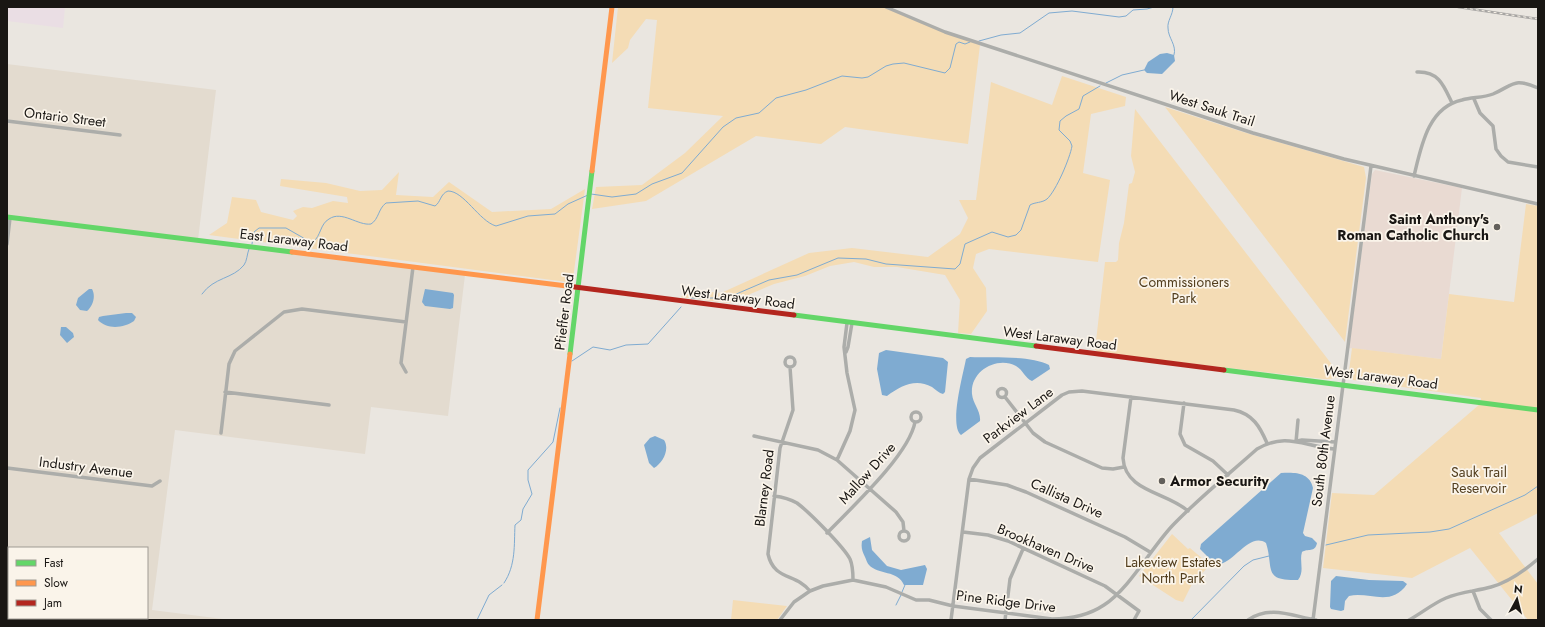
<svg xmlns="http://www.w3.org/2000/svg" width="1545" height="627" font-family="Jost,sans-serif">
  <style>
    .built { fill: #e3dbcf; fill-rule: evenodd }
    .industrial { fill: #eadee4 }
    .education { fill: #e9dad2 }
    .green { fill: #f4dcb5 }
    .water { fill: #7fabd1 }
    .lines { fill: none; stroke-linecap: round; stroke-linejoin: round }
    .stream { stroke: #7fabd1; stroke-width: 1 }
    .street { stroke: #acadaa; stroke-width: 3.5 }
    .fast { stroke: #63d668; stroke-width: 5 }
    .slow { stroke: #ff974d; stroke-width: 5 }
    .jam { stroke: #b3261e; stroke-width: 5 }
    .rail-casing { stroke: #a7a5a3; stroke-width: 2.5 }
    .rail { stroke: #faf4ea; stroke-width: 1; stroke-dasharray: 3; stroke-linecap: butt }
    .poi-dot { fill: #625f5b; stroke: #faf4ea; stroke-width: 1.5 }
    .labels { text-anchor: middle; stroke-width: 3.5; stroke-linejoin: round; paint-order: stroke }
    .street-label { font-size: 14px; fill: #191613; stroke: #faf4ea }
    .poi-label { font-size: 14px; font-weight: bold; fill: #191613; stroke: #faf4ea; text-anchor: end }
    .park-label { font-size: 14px; fill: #523e1e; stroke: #faf4ea }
  </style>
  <rect width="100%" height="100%" fill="#eae6e0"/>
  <!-- built -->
  <path class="built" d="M7 64 216 90 198 240 465 275 448 416 371 407 365 454 175 430 152 610 231 620H7ZM9 548H147V618H9Z"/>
  <!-- industrial -->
  <path class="industrial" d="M7 7H65L63 28 7 21Z"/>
  <!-- education -->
  <path class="education" d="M1375 170 1462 188 1441 359 1349 348 1372 174Z"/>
  <!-- green -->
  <path class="green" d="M618 7H885L980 45 968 144 845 127 821 144 756 136 646 201 592 209 596 187 642 185 685 153 723 116 648 108 657 20 646 19 630 40 628 48 612 63Z
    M1062 76 1126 97 1125 106 1091 114 1083 173 1110 180 1098 262 989 249 976 254 973 268 986 288 987 311 971 334 958 333 960 300 945 275 897 267H874L854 262 830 266 805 276 774 284 729 303 680 297 693 290 721 293 809 253 852 248 928 257 960 234 968 218 959 200H976L991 82 1052 105Z
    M1165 107 1243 132 1364 167 1366 178 1345 342Z
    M1135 109 1340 375C1335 379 1330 379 1324 379L1101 353 1095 350 1105 262H1116L1118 260 1119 243 1124 223 1129 184 1132 183 1135 172 1131 156Z
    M399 172 396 195 433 197 449 182 492 212 551 209 585 189 573 279 567 282 209 235 227 223 232 197 256 200 261 212 293 220 297 216 293 211 303 207 312 208 333 201 348 203 347 197 280 186 281 179 326 183 360 191 382 190Z
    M1526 204 1538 206V513L1499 533 1538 584V620H1528L1470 548 1412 578 1323 568 1332 493 1374 495 1480 404 1481 398 1353 380 1349 371 1352 348 1441 359 1449 294 1514 302Z
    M1172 534 1188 549 1190 548 1210 565 1192 584 1183 602 1176 600 1139 576Z
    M733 600 787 606 777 620H731Z"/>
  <!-- water -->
  <path class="water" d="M1160 54 1167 53 1174 55 1175 61 1162 74 1147 73 1144 70 1148 62Z
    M89 289H92C96 296 93 306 87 311L80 310 76 305 78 298Z
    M425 289 453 293 454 295 453 308 450 309 425 306 422 302Z
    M126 313H132L136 317 134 321C124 328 107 330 98 320L99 317 103 316Z
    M61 327H66L73 333 74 337 67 343 60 335Z
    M886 350 943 358 948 362 945 392 943 394C939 393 936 390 932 387 915 378 901 386 887 396L882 395 877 369 879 353Z
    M970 357C991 358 1031 355 1049 365L1050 369 1032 381C1025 378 1023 370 1016 366 997 356 970 371 972 394 973 404 981 411 980 421L961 435C949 425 963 375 966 359Z
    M655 436 664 440C670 449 663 463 654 468L649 463 644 445 650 438Z
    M1281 473C1294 472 1310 472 1313 488L1303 533 1305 536 1312 538 1317 543C1315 553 1308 548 1302 552 1299 561 1305 571 1298 580 1262 581 1274 568 1266 543 1248 531 1232 568 1215 564L1200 549 1201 544Z
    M870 537 872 550 887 566 901 570 925 565 927 569 923 585H904C898 570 878 575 869 565 867 563 866 559 865 557 862 551 861 548 862 541Z
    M1336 576 1369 580 1403 581 1407 584C1391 608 1369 591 1349 596L1345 601 1344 610 1341 611 1331 609 1330 607 1331 581Z"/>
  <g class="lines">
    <!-- stream -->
    <path class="stream" d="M1157 7H1167
      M1169 7H1170
      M1173 7C1173 15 1167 21 1168 28 1168 38 1177 45 1174 55
      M1235 7H1271
      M979 41 1001 35 1020 33 1049 13 1072 11 1119 17 1126 16 1133 10 1147 9 1154 7
      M1106 83 1122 75 1144 70
      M591 194 612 197 636 194 652 184 682 173 723 127 736 118 759 113 776 98 806 90 842 76 862 78 868 77 886 66 893 64 904 63 945 73 950 68 956 44 959 42 965 44 970 42
      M252 244 254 232 259 228H286L307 240 313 242C321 236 320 224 329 219 342 210 358 226 371 224 379 219 378 209 386 203L418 201 435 206C441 202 440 194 448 191 464 191 479 221 496 226L528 216 555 214 568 204 588 195
      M202 294C214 277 233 279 244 265 247 261 247 254 249 249
      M691 298H727L769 280 797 275 838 258 866 259 886 264 955 269 960 264 965 244 992 232 1008 237 1016 235 1021 230 1030 205C1035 202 1042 203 1047 199 1056 191 1070 158 1072 146L1070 141 1059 130 1060 121 1066 116 1079 109 1083 96 1100 86
      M572 361 593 347 610 350 626 345 648 344 681 307
      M1326 545 1368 535 1430 532 1449 529 1525 495 1538 486
      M504 583C516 565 514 545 515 525L521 520 523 509 532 494 528 480V470L553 442 560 408
      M902 592 905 585
      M896 605 901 595
      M477 620 489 595 502 585
      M1191 620 1244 566 1253 560 1269 556"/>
    <!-- street -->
    <path class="street" d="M886 7 945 32 1253 133 1344 159 1538 204
      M1417 72C1439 71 1444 86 1452 103
      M1474 99 1480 113 1493 126 1496 149 1501 156 1508 162 1538 167
      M7 121 120 135
      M1414 176C1421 147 1428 107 1462 100 1472 97 1483 98 1493 94 1514 85 1513 77 1538 88
      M7 244 10 218
      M846 352 848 347 852 323
      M785 362a5 5 0 1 1 10 0a5 5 0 1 1-10 0Z
      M790 367 793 410 780 448 768 554C774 581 796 573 810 591
      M406 372 401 363 413 267
      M997.5 393a4.5 4.5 0 1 1 9 0a4.5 4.5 0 1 1-9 0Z
      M225 392 329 405
      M1005 397 1033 433 1045 442 1102 468 1113 469 1124 467
      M1131 397 1123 458C1125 492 1167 492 1188 511
      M1184 403 1180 434 1185 445 1213 461 1228 475
      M911 417a5 5 0 1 1 10 0a5 5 0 1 1-10 0Z
      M221 433 229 364 235 351 284 312 302 309 406 322
      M754 436 818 450 837 460 896 512 903 522 904 531
      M1297 441 1302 440 1335 442
      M1296 442 1298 420
      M837 460 850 431 855 410 847 373 844 347 847 323
      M7 468 152 486 160 481
      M969 479 1007 485 1026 492 1125 537 1150 552
      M774 496C782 497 790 499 797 503 809 512 843 546 850 559 853 566 853 573 853 580
      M899 536a5 5 0 1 1 10 0a5 5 0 1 1-10 0Z
      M963 532 988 535 1008 541 1105 586 1139 611 1134 620
      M827 533C851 508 909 455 915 422
      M1473 591 1480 609 1491 620
      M780 620 794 602 810 591 823 586 853 580 886 587 916 600H929L953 606 1052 619C1070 619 1089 615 1104 605 1130 588 1151 548 1173 525 1199 498 1229 474 1257 449 1286 432 1303 446 1334 449
      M951 620 969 479 973 468 980 458 1062 395 1069 392 1082 391 1234 410C1253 414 1260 427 1267 443
      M1005 620 1010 579 1023 549
      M1248 620C1270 605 1292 616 1316 620
      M1313 620 1371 166
      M1409 620C1422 613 1432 604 1446 598 1460 592 1476 591 1491 587 1509 582 1524 571 1538 559"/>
    <!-- fast -->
    <path class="fast" d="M7 217 292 252
      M794 315 1036 346
      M570 354 592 171
      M1224 370 1538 410"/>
    <!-- slow -->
    <path class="slow" d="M592 171 612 7
      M292 252 575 287
      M537 620 570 354"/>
    <!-- jam -->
    <path class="jam" d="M575 287 794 315
      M1036 346 1224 370"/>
    <defs>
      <path id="rail" d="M1458 7 1538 19"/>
    </defs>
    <!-- rail casing -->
    <use href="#rail" class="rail-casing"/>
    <!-- rail -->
    <use href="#rail" class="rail"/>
  </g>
  <!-- markers -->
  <g class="poi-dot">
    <circle cx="1497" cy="227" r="4"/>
    <circle cx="1162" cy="481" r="4"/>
  </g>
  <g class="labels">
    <!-- street labels -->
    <g class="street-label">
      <text transform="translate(1212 108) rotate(18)" y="5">West Sauk Trail</text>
      <text transform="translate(65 117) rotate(7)" y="5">Ontario Street</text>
      <text transform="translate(294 240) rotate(7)" y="5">East Laraway Road</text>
      <text transform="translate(738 297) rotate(7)" y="5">West Laraway Road</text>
      <text transform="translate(564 312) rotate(-83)" y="5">Pfieffer Road</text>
      <text transform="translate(1060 338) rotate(7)" y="5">West Laraway Road</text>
      <text transform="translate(1381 377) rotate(7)" y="5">West Laraway Road</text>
      <text transform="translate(1018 415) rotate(-37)" y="5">Parkview Lane</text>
      <text transform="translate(1323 451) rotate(-83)" y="5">South 80th Avenue</text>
      <text transform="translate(86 467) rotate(7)" y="5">Industry Avenue</text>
      <text transform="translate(867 473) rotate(-48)" y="5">Mallow Drive</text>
      <text transform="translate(764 488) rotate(-83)" y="5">Blarney Road</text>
      <text transform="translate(1067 498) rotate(24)" y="5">Callista Drive</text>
      <text transform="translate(1046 548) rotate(23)" y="5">Brookhaven Drive</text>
      <text transform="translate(1006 601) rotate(7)" y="5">Pine Ridge Drive</text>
    </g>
    <!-- poi labels -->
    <g class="poi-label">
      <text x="1489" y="224">Saint Anthony's<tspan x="1489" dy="16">Roman Catholic Church</tspan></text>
      <text x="1170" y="486" text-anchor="start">Armor Security</text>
    </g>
    <!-- park labels -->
    <g class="park-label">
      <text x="1184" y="287">Commissioners<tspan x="1184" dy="16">Park</tspan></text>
      <text x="1479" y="477">Sauk Trail<tspan x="1479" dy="16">Reservoir</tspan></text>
      <text x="1173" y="567">Lakeview Estates<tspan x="1173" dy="16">North Park</tspan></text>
    </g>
  </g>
  <!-- border -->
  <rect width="1545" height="627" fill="none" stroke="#191613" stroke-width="16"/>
  <!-- legend -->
  <rect x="8" y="547" width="140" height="72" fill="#faf4ea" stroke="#a09b94"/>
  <rect x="16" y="560" width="20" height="6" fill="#63d668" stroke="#a09b94"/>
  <text x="44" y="567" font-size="12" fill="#191613">Fast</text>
  <rect x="16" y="580" width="20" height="6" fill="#ff974d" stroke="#a09b94"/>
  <text x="44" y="587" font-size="12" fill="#191613">Slow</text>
  <rect x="16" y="600" width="20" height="6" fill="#b3261e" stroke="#a09b94"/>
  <text x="44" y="607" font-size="12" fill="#191613">Jam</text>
  <!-- north arrow -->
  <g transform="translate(1517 599) rotate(7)" stroke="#faf4ea" stroke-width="3" paint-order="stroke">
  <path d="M0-3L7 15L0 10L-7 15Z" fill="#191613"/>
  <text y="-6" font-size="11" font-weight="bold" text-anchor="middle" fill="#191613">N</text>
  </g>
</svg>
